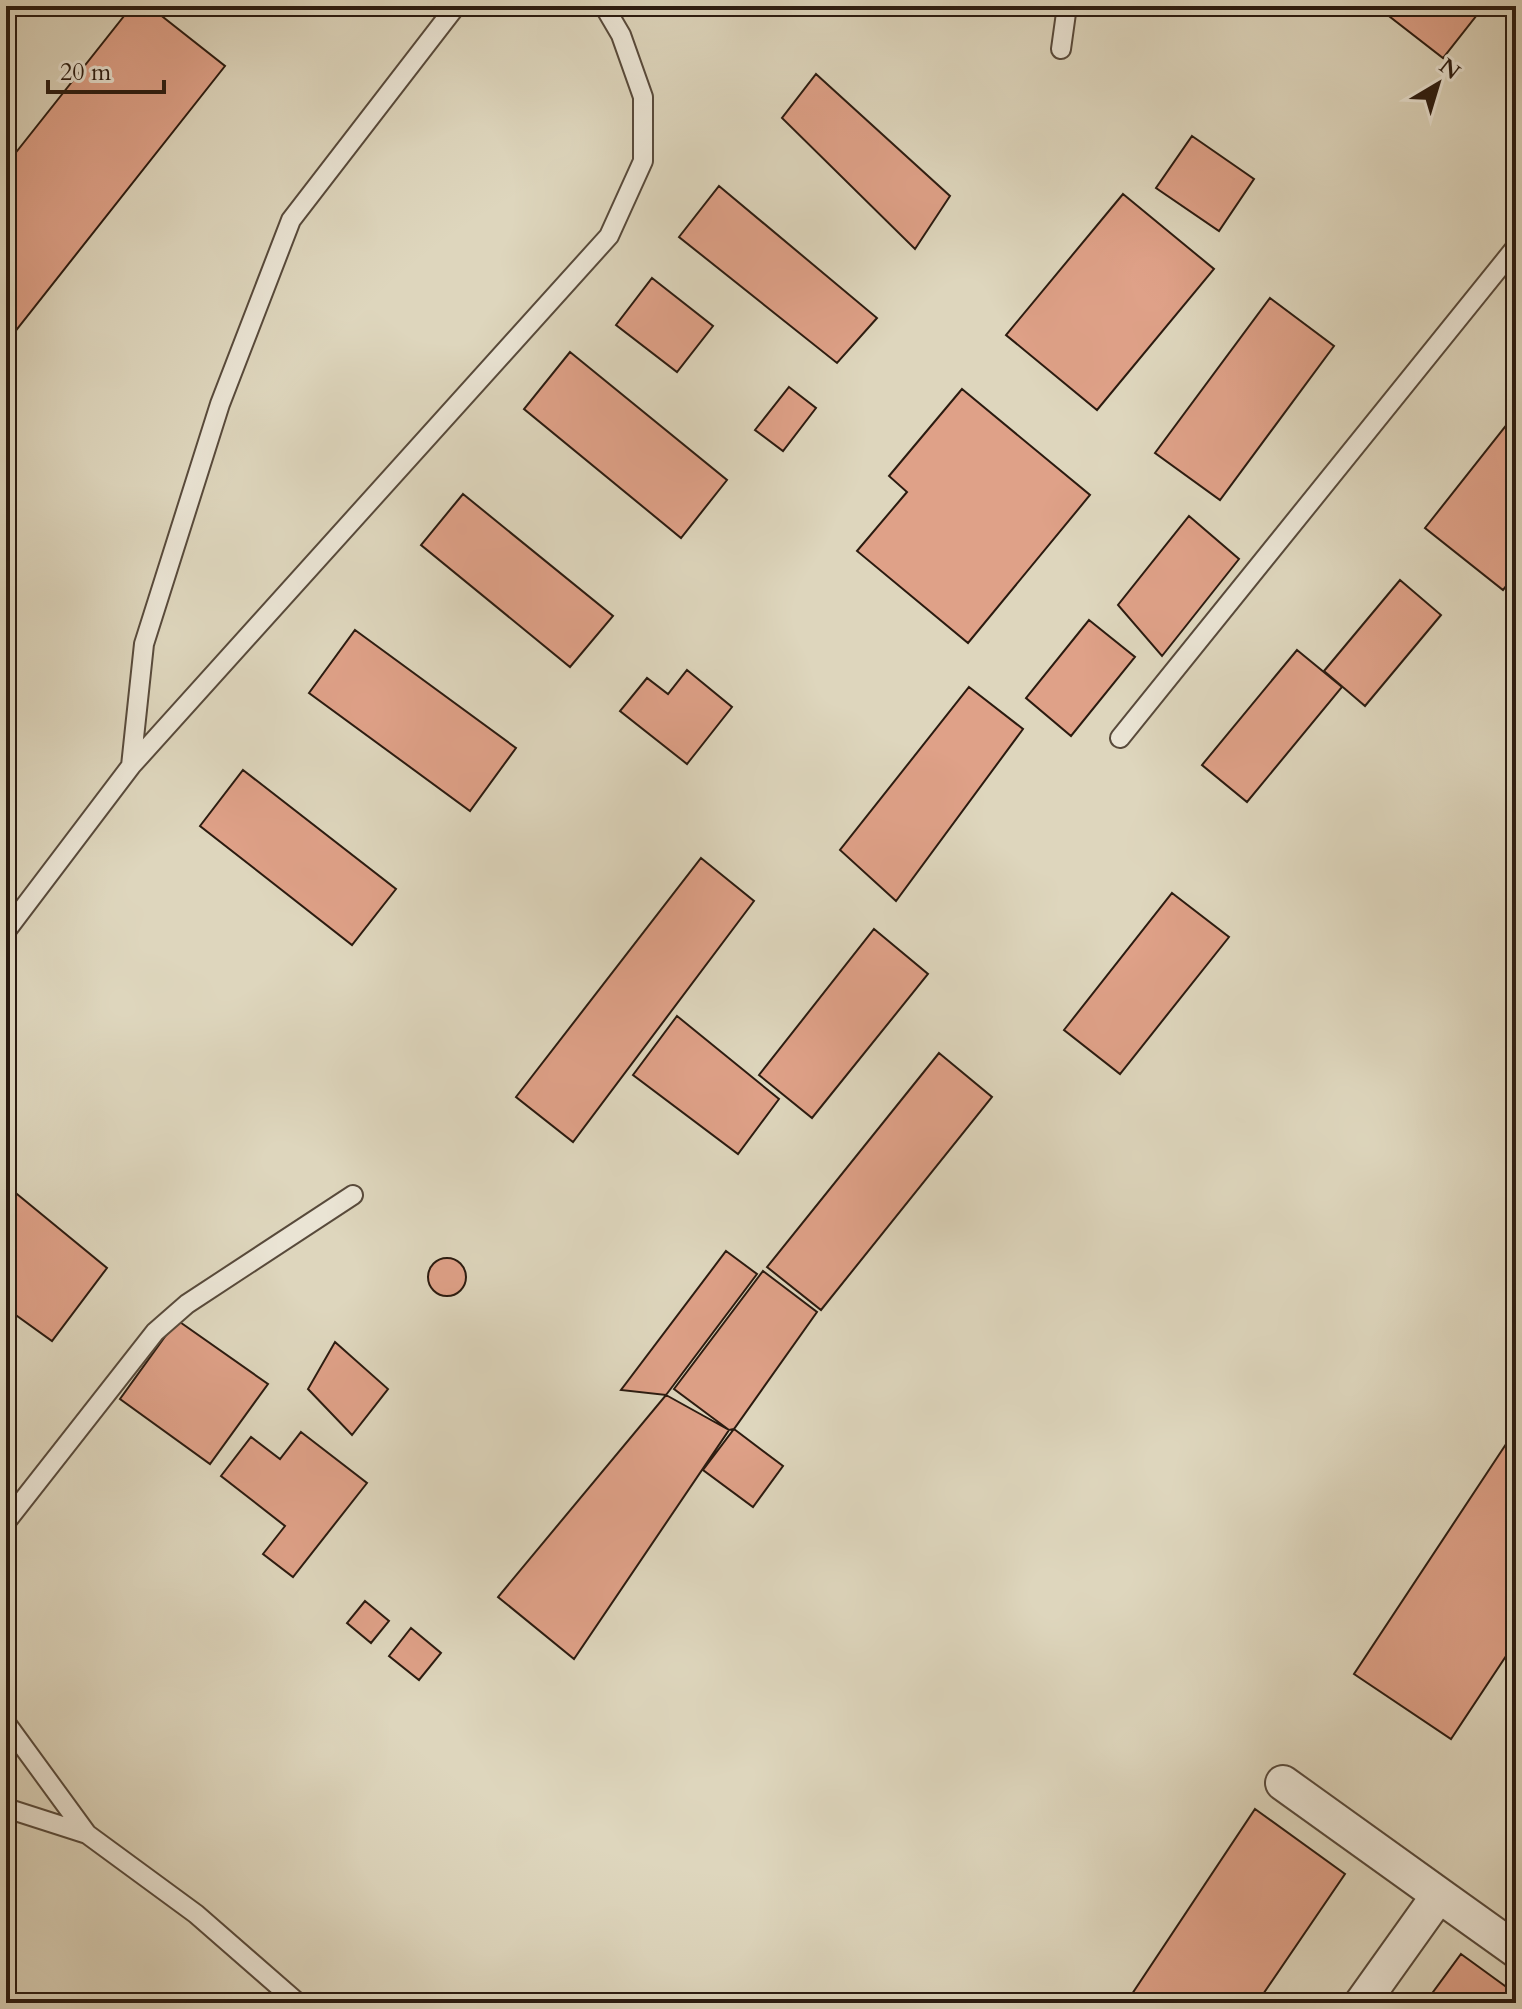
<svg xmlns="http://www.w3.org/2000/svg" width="1522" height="2009" font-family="Cardo,serif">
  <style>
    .building { fill: #dfa188; stroke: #2b1b10; stroke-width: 2 }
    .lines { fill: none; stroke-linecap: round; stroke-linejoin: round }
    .lane-casing { stroke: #584a3b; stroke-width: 22 }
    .street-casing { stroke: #584a3b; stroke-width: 38 }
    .lane { stroke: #eae4d4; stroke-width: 18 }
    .street { stroke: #eae4d4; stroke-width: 34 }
  </style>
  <rect width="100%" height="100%" fill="#ded6bd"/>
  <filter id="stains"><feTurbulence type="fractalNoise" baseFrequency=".0025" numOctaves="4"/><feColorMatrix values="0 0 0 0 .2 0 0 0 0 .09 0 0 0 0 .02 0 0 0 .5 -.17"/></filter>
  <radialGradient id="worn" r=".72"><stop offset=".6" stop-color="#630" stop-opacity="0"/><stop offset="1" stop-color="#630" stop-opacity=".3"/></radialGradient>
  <!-- building -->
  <path class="building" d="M132 6H149L225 66 6 343V165Z
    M1376 6H1484L1443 58Z
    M816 74 950 196 915 249 782 118Z
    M1192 136 1254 179 1219 231 1156 188Z
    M719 186 877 318 837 363 679 237Z
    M1123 194 1214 269 1097 410 1006 335Z
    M652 278 713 326 677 372 616 325Z
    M1270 298 1334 346 1220 500 1155 453Z
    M570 352 727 480 681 538 524 409Z
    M789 387 816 408 783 451 755 430Z
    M962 389 1090 495 968 643 857 551 907 492 889 476Z
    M1516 413V574L1503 590 1425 528Z
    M463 494 613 616 570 667 421 545Z
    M1189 516 1239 559 1162 656 1118 605Z
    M1400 580 1441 615 1365 706 1324 671Z
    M1089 620 1135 657 1071 736 1026 698Z
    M355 630 516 748 470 811 309 693Z
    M1297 650 1342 687 1247 802 1202 765Z
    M687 670 732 707 687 764 620 711 647 678 668 694Z
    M969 687 1023 729 896 901 840 850Z
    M243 770 396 889 352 945 200 826Z
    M701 858 754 901 573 1142 516 1097Z
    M1172 893 1229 937 1120 1074 1064 1030Z
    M874 929 928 974 812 1118 759 1075Z
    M677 1016 779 1099 738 1154 633 1075Z
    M939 1053 992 1097 821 1310 767 1267Z
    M6 1185 107 1268 52 1341 6 1308Z
    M726 1251 757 1274 666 1395 621 1390Z
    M428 1277a19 19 0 1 1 38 0a19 19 0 1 1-38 0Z
    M763 1271 817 1312 734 1429 729 1430 674 1389Z
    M177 1320 268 1384 210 1464 120 1399Z
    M335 1342 388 1389 352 1435 308 1389Z
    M666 1395 729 1430 574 1659 498 1597Z
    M734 1429 783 1466 753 1507 703 1470Z
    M1516 1429V1641L1451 1739 1354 1674Z
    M301 1432 367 1483 293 1577 263 1554 285 1526 221 1476 251 1437 280 1459Z
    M365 1601 389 1621 371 1643 347 1623Z
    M411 1628 441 1653 419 1680 389 1656Z
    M1255 1809 1345 1874 1257 2003H1126Z
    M1461 1954 1516 1994V2003H1425Z"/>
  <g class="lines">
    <defs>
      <path id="lane" d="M1061 49 1067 6
        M1120 738 1516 247
        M131 766 144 644 220 404 291 220 456 6
        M6 931 131 766 609 236 643 161V97L621 35 604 6
        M6 1522 155 1332 187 1304 353 1195
        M6 1723 87 1834
        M6 1808 87 1834 196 1914 298 2003"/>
      <path id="street" d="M1283 1783 1439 1895
        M1362 2003 1439 1895 1516 1950"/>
    </defs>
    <!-- lane casing -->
    <use href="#lane" class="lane-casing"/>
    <!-- street casing -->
    <use href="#street" class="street-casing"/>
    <!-- lane -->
    <use href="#lane" class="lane"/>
    <!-- street -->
    <use href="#street" class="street"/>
  </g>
  <!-- margin -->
  <rect width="1522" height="2009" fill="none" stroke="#ded6bd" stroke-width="32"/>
  <rect x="8" y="8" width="1506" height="1993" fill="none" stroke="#2b1b10" stroke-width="4"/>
  <rect x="16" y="16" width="1490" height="1977" fill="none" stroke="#2b1b10" stroke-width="2"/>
  <!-- north arrow -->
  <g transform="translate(1438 84) rotate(38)" stroke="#eae4d4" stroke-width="6" paint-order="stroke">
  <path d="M0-6L14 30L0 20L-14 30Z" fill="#2b1b10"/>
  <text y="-12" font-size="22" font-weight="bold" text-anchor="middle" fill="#2b1b10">N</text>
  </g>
  <!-- scale -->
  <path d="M48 80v12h116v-12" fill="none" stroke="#2b1b10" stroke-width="4"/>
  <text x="60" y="80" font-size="24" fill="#2b1b10" stroke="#eae4d4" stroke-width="6" paint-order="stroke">20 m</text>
  <rect width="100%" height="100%" filter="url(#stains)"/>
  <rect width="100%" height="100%" fill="url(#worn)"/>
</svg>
